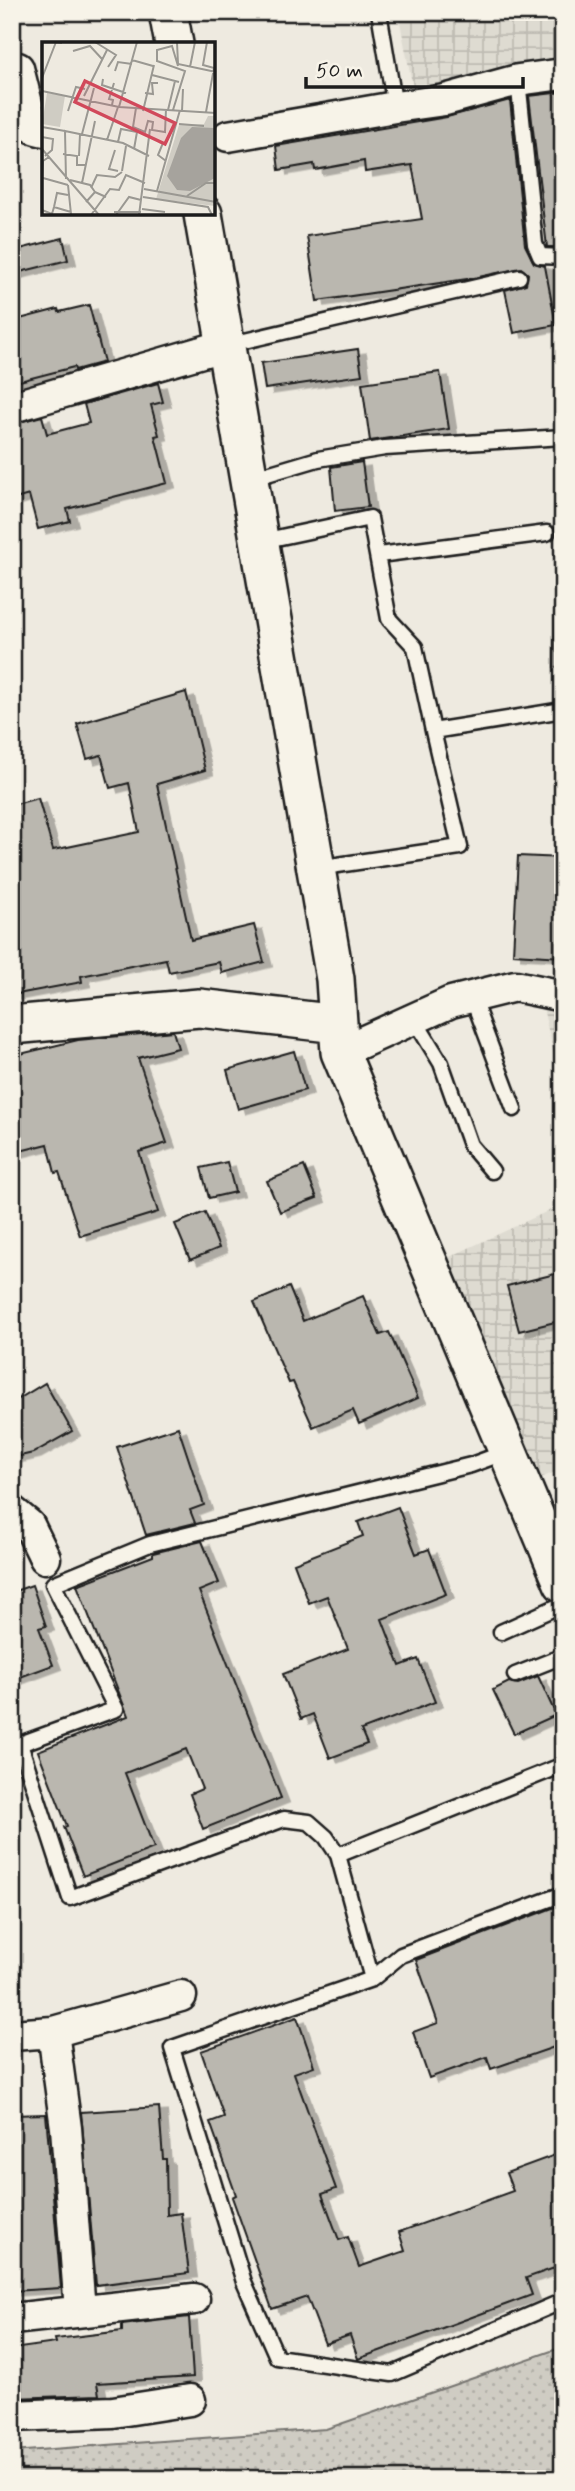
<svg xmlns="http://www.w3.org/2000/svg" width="575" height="2491" font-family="Mynerve,sans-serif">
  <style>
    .industrial { fill: url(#industrial-grid) }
    .park { fill: url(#park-dots); stroke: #767470; stroke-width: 2 }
    .water { fill: #a6a39d; stroke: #6f6d69; stroke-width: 2 }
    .building { fill: #bab7af; stroke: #1c1c1c; stroke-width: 2; filter: url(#shadow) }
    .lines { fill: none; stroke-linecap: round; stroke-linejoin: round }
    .service-casing { stroke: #1c1c1c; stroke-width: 19 }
    .minor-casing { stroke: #1c1c1c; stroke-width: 35 }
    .tertiary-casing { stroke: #1c1c1c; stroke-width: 42 }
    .service { stroke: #f7f3e8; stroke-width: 14 }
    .minor { stroke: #f7f3e8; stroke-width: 30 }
    .tertiary { stroke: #f7f3e8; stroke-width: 37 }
    .inset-road { fill: none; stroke: #9a9892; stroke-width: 2 }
    .view { fill: #d1495b; fill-opacity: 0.15; stroke: #d1495b; stroke-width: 3.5 }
    .inset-edge { fill: none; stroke: #1c1c1c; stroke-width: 3.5 }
  </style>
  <defs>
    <pattern id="industrial-grid" width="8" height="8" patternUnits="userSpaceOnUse" patternTransform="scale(1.75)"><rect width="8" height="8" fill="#dedbd1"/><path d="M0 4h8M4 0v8" fill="none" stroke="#bebbb3"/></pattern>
    <pattern id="park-dots" width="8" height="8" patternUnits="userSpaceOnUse" patternTransform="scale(1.75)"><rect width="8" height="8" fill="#cfccc3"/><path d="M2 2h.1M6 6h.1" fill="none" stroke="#b1afa7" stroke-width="1.8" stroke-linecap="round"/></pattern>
    <filter id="shadow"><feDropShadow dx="8" dy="4.5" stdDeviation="0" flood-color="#0004"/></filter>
  </defs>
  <rect width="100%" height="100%" fill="#eeeae0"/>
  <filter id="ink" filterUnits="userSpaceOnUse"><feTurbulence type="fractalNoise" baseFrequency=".0143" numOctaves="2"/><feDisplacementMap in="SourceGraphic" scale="14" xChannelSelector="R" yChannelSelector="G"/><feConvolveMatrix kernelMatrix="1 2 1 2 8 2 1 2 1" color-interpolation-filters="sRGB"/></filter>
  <g filter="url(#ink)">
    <!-- industrial -->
    <path class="industrial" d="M398 12H563V70L414 93Z
      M542 1004 563 1007V1092Z
      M563 1204V1469L538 1479 443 1260Z"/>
    <!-- park -->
    <path class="park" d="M563 2347V2479H12V2452L326 2429Z"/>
    <!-- water -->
    <path class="water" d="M561 464 563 666 554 667Z"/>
    <!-- building -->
    <path class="building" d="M563 92V247H547L529 96Z
      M510 100 525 245 534 263 545 266 556 325 514 333 505 290 526 284 528 274 521 268 474 278 317 301 307 236 422 219 412 165 365 172 364 161 315 170 314 164 279 170 276 146 447 117Z
      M63 238 68 260 12 274V251Z
      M89 305 104 362 75 370 74 367 12 383V321L58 309 59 312Z
      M358 349 362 375 265 389 261 363Z
      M440 372 449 429 370 441 362 383Z
      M158 383 163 402 151 405 159 435 155 436 167 483 67 509 70 521 38 529 29 495 12 500V424L42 416 47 434 89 423 84 404Z
      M362 462 368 507 335 511 331 467Z
      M186 692 205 770 157 784 191 940 254 925 264 962 222 973 219 962 169 972 166 959 81 976 82 982 12 995V805L38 798 53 850 139 832 129 783 110 788 101 755 87 759 77 724Z
      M518 856 563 858V957L513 954Z
      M173 1031 178 1048 138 1058 167 1143 139 1152 158 1212 80 1236 59 1172 55 1173 48 1144 12 1153V1056L78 1040Z
      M294 1051 305 1090 238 1109 227 1070Z
      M227 1162 235 1192 209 1198 201 1168Z
      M304 1166 317 1198 280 1212 267 1181Z
      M205 1212 219 1248 190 1260 175 1224Z
      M563 1272V1320L519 1331 507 1286Z
      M289 1287 303 1321 363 1296 380 1335 389 1332 418 1398 359 1424 353 1410 313 1427 293 1382 289 1383 254 1302Z
      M45 1383 72 1431 33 1453 12 1458V1403Z
      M178 1427 204 1505 190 1510 195 1523 146 1535 117 1447Z
      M398 1507 416 1554 429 1549 446 1594 382 1619 400 1666 418 1659 435 1702 361 1730 367 1744 330 1758 313 1714 301 1719 283 1674 348 1649 327 1596 309 1603 294 1563 363 1536 358 1522Z
      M202 1541 219 1583 199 1591 281 1798 203 1829 190 1794 202 1789 186 1749 125 1773 154 1848 83 1876 64 1827 67 1826 38 1751 128 1716 77 1585 153 1556V1553Z
      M32 1585 46 1626 39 1628 53 1665 12 1680V1592Z
      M538 1676 556 1715 514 1734 493 1690 509 1682 518 1684Z
      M563 1904V2044L491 2069 487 2057 429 2078 413 2032 438 2023 416 1960Z
      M297 2017 314 2066 294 2073 336 2189 322 2194 339 2240 348 2237 359 2267 405 2251 399 2232 513 2191 506 2173 555 2155 563 2176V2265L526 2278 532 2295 358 2359 350 2335 325 2344 307 2297 272 2309 232 2197 236 2195 210 2122 224 2117 201 2051Z
      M159 2107 163 2159H166L167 2215 181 2213 189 2273 96 2285 81 2112Z
      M46 2114 61 2288 12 2291V2115Z
      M189 2317 193 2377 97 2383 99 2395 12 2398V2349L56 2343 55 2339 122 2331V2325Z"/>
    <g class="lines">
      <defs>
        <path id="service" d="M379 12 395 107
          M518 80 535 244 540 256 563 257
          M227 345 519 277
          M250 479 318 459 385 448 563 437
          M262 541 370 518 389 619 415 647 433 731
          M379 555 547 533
          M317 868 460 847 433 731 563 710
          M472 997 514 1109
          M414 1019 441 1063 470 1145 492 1171
          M509 1451 471 1465 150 1544 53 1584 116 1709 20 1744 70 1898 284 1819 309 1822 326 1837 338 1855 372 1979 172 2048 244 2282 277 2357 392 2374 563 2301
          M501 1632 563 1604
          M515 1675 563 1656
          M338 1855 563 1765
          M372 1979 401 1955 563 1894"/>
        <path id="minor" d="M18 68 31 120 36 129 44 131
          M228 136 395 107 445 100 518 80 563 74
          M12 407 226 345
          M340 1052 451 1002 515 986 563 996
          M12 1511 29 1525 45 1558
          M53 2032 66 2128 80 2311
          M12 2035 53 2032 181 1996
          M12 2319 194 2299
          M12 2416 113 2412 190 2400"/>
        <path id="tertiary" d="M168 12 174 44
          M203 214 335 979 340 1052 563 1583
          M12 1025 199 1008 338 1024"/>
      </defs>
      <!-- service casing -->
      <use href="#service" class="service-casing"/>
      <!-- minor casing -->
      <use href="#minor" class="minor-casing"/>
      <!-- tertiary casing -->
      <use href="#tertiary" class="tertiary-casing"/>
      <!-- service -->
      <use href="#service" class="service"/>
      <!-- minor -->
      <use href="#minor" class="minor"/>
      <!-- tertiary -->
      <use href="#tertiary" class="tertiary"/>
    </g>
  </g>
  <!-- overview -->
  <g transform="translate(42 42)">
    <rect width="173" height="173" fill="#eeeae0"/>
    <path d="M5 51 23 54 18 85 0 82Z" fill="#cfccc3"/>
    <path d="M166 74H173V164L114 157 137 83 162 82Z" fill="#cfccc3"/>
    <path d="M150 85 173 86V136L148 149 135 148 125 134 139 96Z" fill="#a6a39d"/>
    <path class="inset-road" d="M53 0 74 13 66 25M135 0 136 22 174 30M31 9 48 4 60 17M90 18 111 24M148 25 153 0M73 29 76 20 90 22M110 33 137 40M0 36 14 0 20 1M61 37 60 43 84 51M0 49 77 65 174 71M103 51 111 52 110 41H116M42 54 65 8M70 63 71 58 67 57 72 41M77 65 95 0M94 66 91 85 103 90 106 79 111 80 110 88 123 90 124 67M126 68 133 39M131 68 143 29 115 19V8L130 4 136 24M26 69 34 45 43 47M101 69 112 23M140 69 141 47M164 70 172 26 161 23 165 0M137 82 162 84M0 85 23 89M40 92 52 46M0 95 11 97 10 108 3 114M65 98 76 65M76 100 79 87 95 90 92 107M117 100 121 101 116 113 124 119M0 107 57 173M73 108 67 127 76 129M21 112 35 114V123H44M37 114 38 92M80 129 84 104M1 136 26 143M24 137 23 89 81 101 107 114M0 138 1 119 7 115M28 138 48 143 53 150M40 141 53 79M26 143 29 172M49 146 55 133 73 135 80 130M102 147 174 160M115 149 138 68M145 154 164 141H174M101 155 166 165 170 173M44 160 53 150 64 155M12 165 15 151 26 153M100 167 123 170M0 168 10 172 12 165 29 170M72 170H99M49 173 68 147 77 148 84 133 103 141M74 173 87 155 99 158M97 173 108 87"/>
    <path class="view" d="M43 39 133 81 123 102 33 60Z"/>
    <rect width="173" height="173" class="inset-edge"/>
  </g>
  <!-- margin -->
  <rect width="575" height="2491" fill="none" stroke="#f7f3e8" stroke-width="42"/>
  <rect x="21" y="21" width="533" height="2449" fill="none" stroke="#1c1c1c" stroke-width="2.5" filter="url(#ink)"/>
  <!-- scale -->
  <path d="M306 77v10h217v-10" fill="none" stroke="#1c1c1c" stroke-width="3.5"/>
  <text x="316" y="77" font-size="21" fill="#1c1c1c" stroke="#f7f3e8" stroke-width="5" paint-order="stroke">50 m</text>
</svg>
